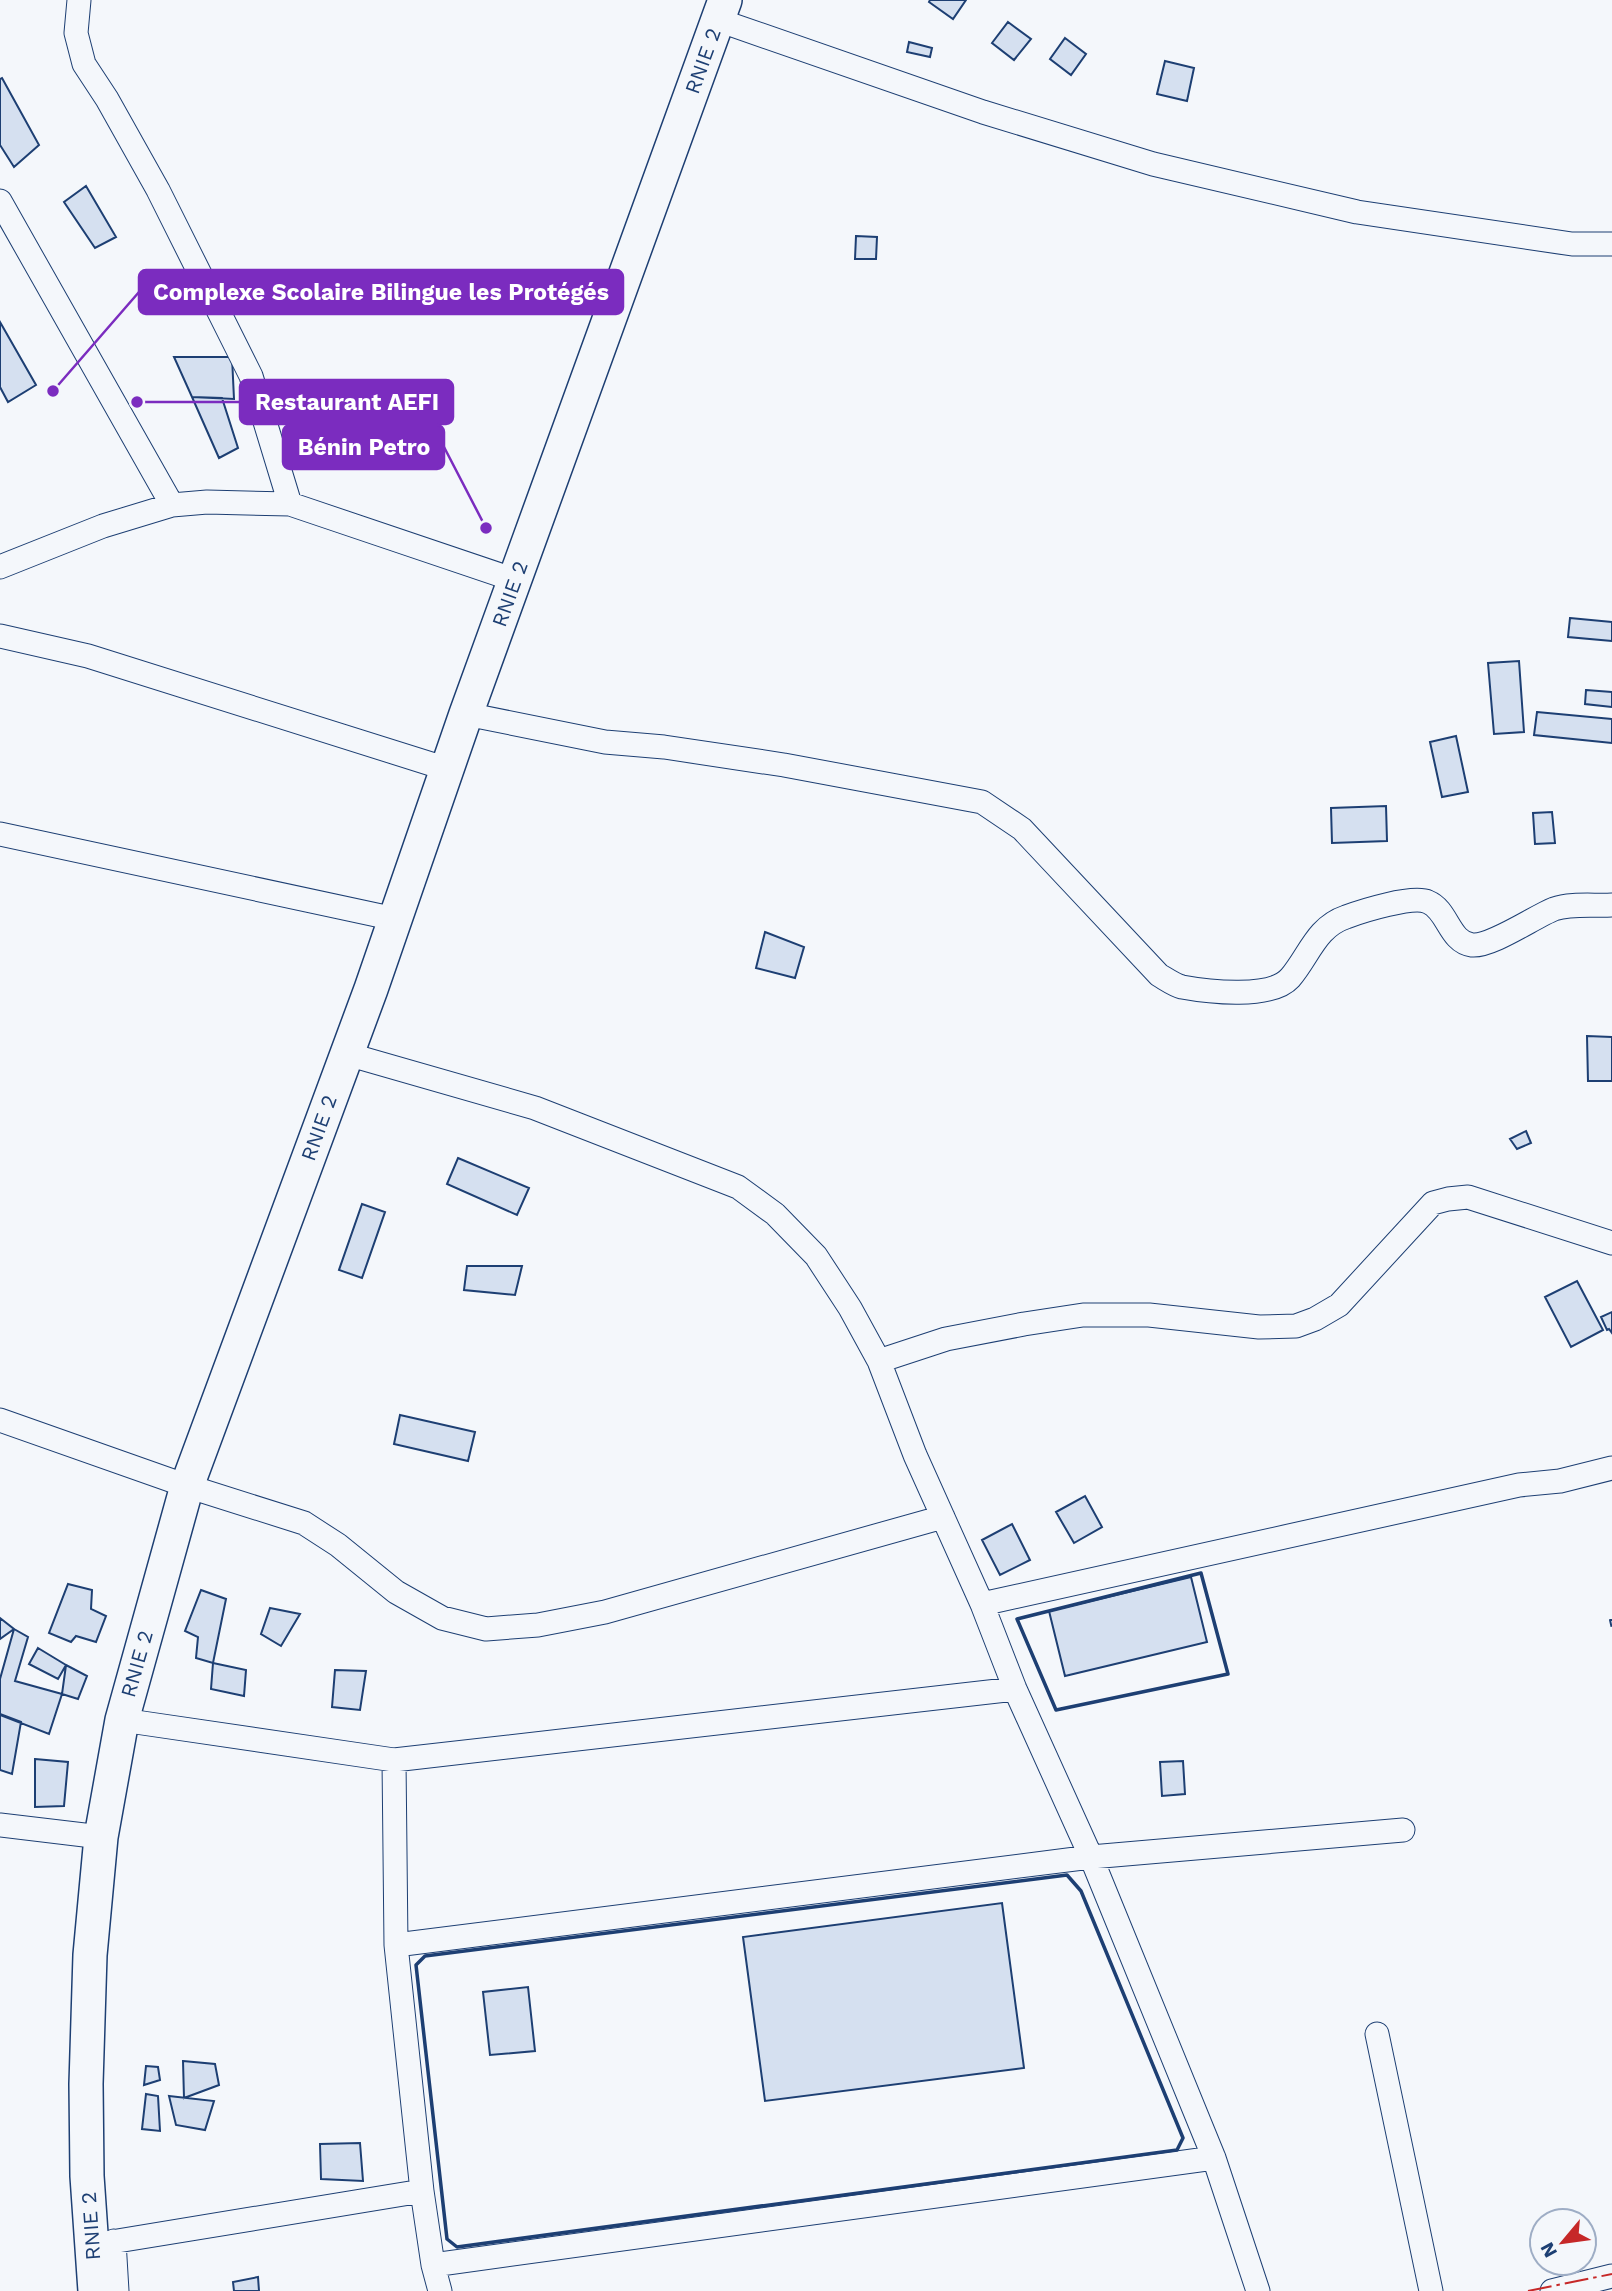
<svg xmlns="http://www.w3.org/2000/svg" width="1612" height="2291" font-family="'Work Sans',sans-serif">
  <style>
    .building { fill: #d5e0f0; stroke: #1d3f73; stroke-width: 2 }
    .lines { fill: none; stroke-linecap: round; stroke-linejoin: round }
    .minor-casing { stroke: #1d3f73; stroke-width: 25 }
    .highway-casing { stroke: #1d3f73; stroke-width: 36 }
    .minor { stroke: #f4f7fb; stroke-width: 23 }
    .highway { stroke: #f4f7fb; stroke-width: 33 }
    .fence { stroke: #1d3f73; stroke-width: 2; stroke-dasharray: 9 3.5; stroke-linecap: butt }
    .wall { stroke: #1d3f73; stroke-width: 3.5 }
    .power { stroke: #c62828; stroke-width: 2; stroke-dasharray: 24 5 3.5 5; stroke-linecap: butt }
    .labels { text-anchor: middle; stroke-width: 5; stroke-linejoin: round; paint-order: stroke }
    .street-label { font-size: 21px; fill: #1d3f73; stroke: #f4f7fb }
    .leader { fill: none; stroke: #7b2cbf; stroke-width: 2.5 }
    .callout-dot { fill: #7b2cbf; stroke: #f4f7fb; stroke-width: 2.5 }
    .callout { fill: #7b2cbf; stroke: #7b2cbf; stroke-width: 2.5 }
    .callout-label { font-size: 23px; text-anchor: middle; font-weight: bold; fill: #fff }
  </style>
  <rect width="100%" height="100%" fill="#f4f7fb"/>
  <!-- building -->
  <path class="building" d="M930 0H966L953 19 929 2Z
    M1008 22 1031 39 1014 60 992 43Z
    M1065 38 1086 54 1071 75 1050 59Z
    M909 42 932 48 930 57 907 52Z
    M1165 61 1194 68 1187 101 1157 94Z
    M2 78 39 145 14 167 0 145V79Z
    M86 186 116 237 95 248 64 202Z
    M856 236 877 237 876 259H855Z
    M0 322 36 385 8 402 0 387Z
    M174 357H232L234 399 192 397Z
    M192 397 222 398 238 448 219 458Z
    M1570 618 1612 622V641L1568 637Z
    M1519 661 1524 732 1494 734 1488 663Z
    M1586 690 1612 692V707L1585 704Z
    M1537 712 1612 719V743L1534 735Z
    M1456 736 1468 792 1442 797 1430 742Z
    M1386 806 1387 841 1332 843 1331 808Z
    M1552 812 1555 843 1535 844 1533 813Z
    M765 932 804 947 795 978 756 968Z
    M1587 1036 1612 1037V1081H1588Z
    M1526 1131 1531 1143 1517 1149 1510 1139Z
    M458 1158 529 1188 517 1215 447 1184Z
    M362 1204 385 1212 362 1278 339 1270Z
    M467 1266H522L515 1295 464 1290Z
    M1577 1281 1603 1330 1571 1347 1545 1297Z
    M1612 1312V1333L1609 1329 1607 1330 1601 1317Z
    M400 1415 475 1432 468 1461 394 1444Z
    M1085 1496 1102 1527 1074 1543 1056 1512Z
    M1012 1524 1030 1560 1000 1575 982 1540Z
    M1191 1577 1207 1642 1065 1676 1049 1611Z
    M68 1584 92 1590 91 1609 106 1616 96 1642 76 1636 71 1642 49 1633Z
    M201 1590 226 1599 213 1663 196 1658 198 1637 185 1631Z
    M270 1608 300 1614 281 1646 261 1634Z
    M0 1618 14 1629 0 1639Z
    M14 1629 28 1637 15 1681 62 1694 49 1734 0 1715V1679Z
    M38 1648 66 1665 58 1679 29 1664Z
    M213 1663 246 1670 244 1696 211 1689Z
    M66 1665 87 1676 78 1699 62 1694Z
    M335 1670 366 1671 360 1710 332 1707Z
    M0 1714 21 1722 12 1774 0 1770Z
    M35 1759 68 1762 64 1806 35 1807Z
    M1183 1761 1185 1794 1162 1796 1160 1762Z
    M1002 1903 1024 2068 765 2101 743 1937Z
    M528 1987 535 2051 490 2055 483 1992Z
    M183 2061 215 2064 219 2085 184 2098Z
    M146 2066 158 2067 160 2080 144 2085Z
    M146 2094 158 2096 160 2131 142 2129Z
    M169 2096 214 2101 205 2130 176 2125Z
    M360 2143 363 2181 321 2179 320 2144Z
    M258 2277 259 2291H234L233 2282Z"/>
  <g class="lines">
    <defs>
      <path id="minor" d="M79 0 76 33 84 64 107 99 158 190 251 376 290 504
        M718 20 983 112 1153 164 1357 212 1572 244H1612
        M0 201 172 505
        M0 567 103 526 172 505 207 502 290 504 515 580
        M0 636 88 656 447 769
        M466 714 605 742 664 747 784 765 982 802 1022 829 1159 975C1166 979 1174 985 1182 987 1209 992 1271 999 1290 978 1309 956 1316 927 1346 917 1362 911 1413 895 1428 902 1448 910 1449 942 1472 945 1491 947 1534 917 1554 909 1571 903 1594 906 1612 905
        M0 834 395 919
        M347 1054 535 1108 738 1187 775 1214 816 1256 850 1308 879 1361 915 1455 982 1604 1015 1689 1091 1857 1214 2158 1258 2291
        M879 1361 946 1339 1024 1324 1083 1315H1149L1259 1327 1296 1326 1315 1319 1339 1305 1433 1203 1448 1199 1468 1197 1612 1243
        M0 1420 187 1486 304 1523 338 1545 396 1592 442 1618 486 1629 538 1625 605 1612 943 1517
        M982 1604 1519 1485 1560 1481 1612 1468
        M122 1720 394 1760 1015 1689
        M394 1760 396 1945 422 2191 433 2265 440 2291
        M0 1825 101 1837
        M396 1945 1091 1857 1403 1830
        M1377 2034 1431 2291
        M114 2241 117 2291
        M93 2245 422 2191
        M433 2265 1214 2158
        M1552 2291 1612 2276"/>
      <path id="highway" d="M95 2291 87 2176 86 2084 90 1955 101 1837 122 1720 187 1486 371 989 466 714 725 0"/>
    </defs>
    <!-- minor casing -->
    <use href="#minor" class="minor-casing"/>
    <!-- highway casing -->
    <use href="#highway" class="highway-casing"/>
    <!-- minor -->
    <use href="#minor" class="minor"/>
    <!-- highway -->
    <use href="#highway" class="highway"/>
    <!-- fence -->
    <path class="fence" d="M1612 1620H1610L1612 1629"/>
    <!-- wall -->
    <path class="wall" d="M1201 1573 1228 1674 1056 1710 1017 1619Z
      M1067 1875 1081 1891 1183 2138 1177 2150 457 2247 447 2239 416 1965 425 1956Z"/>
    <!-- power -->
    <path class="power" d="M1528 2291 1612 2274"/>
  </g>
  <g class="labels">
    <!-- street labels -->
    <g class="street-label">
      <text transform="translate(703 61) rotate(-70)" y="7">RNIE 2</text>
      <text transform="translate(510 594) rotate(-70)" y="7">RNIE 2</text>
      <text transform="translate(319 1128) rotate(-70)" y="7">RNIE 2</text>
      <text transform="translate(137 1664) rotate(-74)" y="7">RNIE 2</text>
      <text transform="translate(91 2226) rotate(-94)" y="7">RNIE 2</text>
    </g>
  </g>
  <!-- callouts -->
  <path class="leader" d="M53 391L139 292M137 402L240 402M486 528L444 447"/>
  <g class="callout-dot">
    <circle cx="53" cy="391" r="7"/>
    <circle cx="137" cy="402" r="7"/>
    <circle cx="486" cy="528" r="7"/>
  </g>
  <g class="callout">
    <rect x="139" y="270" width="484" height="44" rx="7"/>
    <rect x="240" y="380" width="213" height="44" rx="7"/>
    <rect x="283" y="425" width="161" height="44" rx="7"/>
  </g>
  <g class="callout-label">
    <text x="381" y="300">Complexe Scolaire Bilingue les Protégés</text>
    <text x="347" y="410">Restaurant AEFI</text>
    <text x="364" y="455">Bénin Petro</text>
  </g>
  <!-- north arrow -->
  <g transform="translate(1563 2242) rotate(241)"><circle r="33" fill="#f4f7fb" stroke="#9eadc5" stroke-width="2"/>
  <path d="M0-5L12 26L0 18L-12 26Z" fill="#c62828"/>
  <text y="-10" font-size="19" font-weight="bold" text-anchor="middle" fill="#1d3f73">N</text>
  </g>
</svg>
